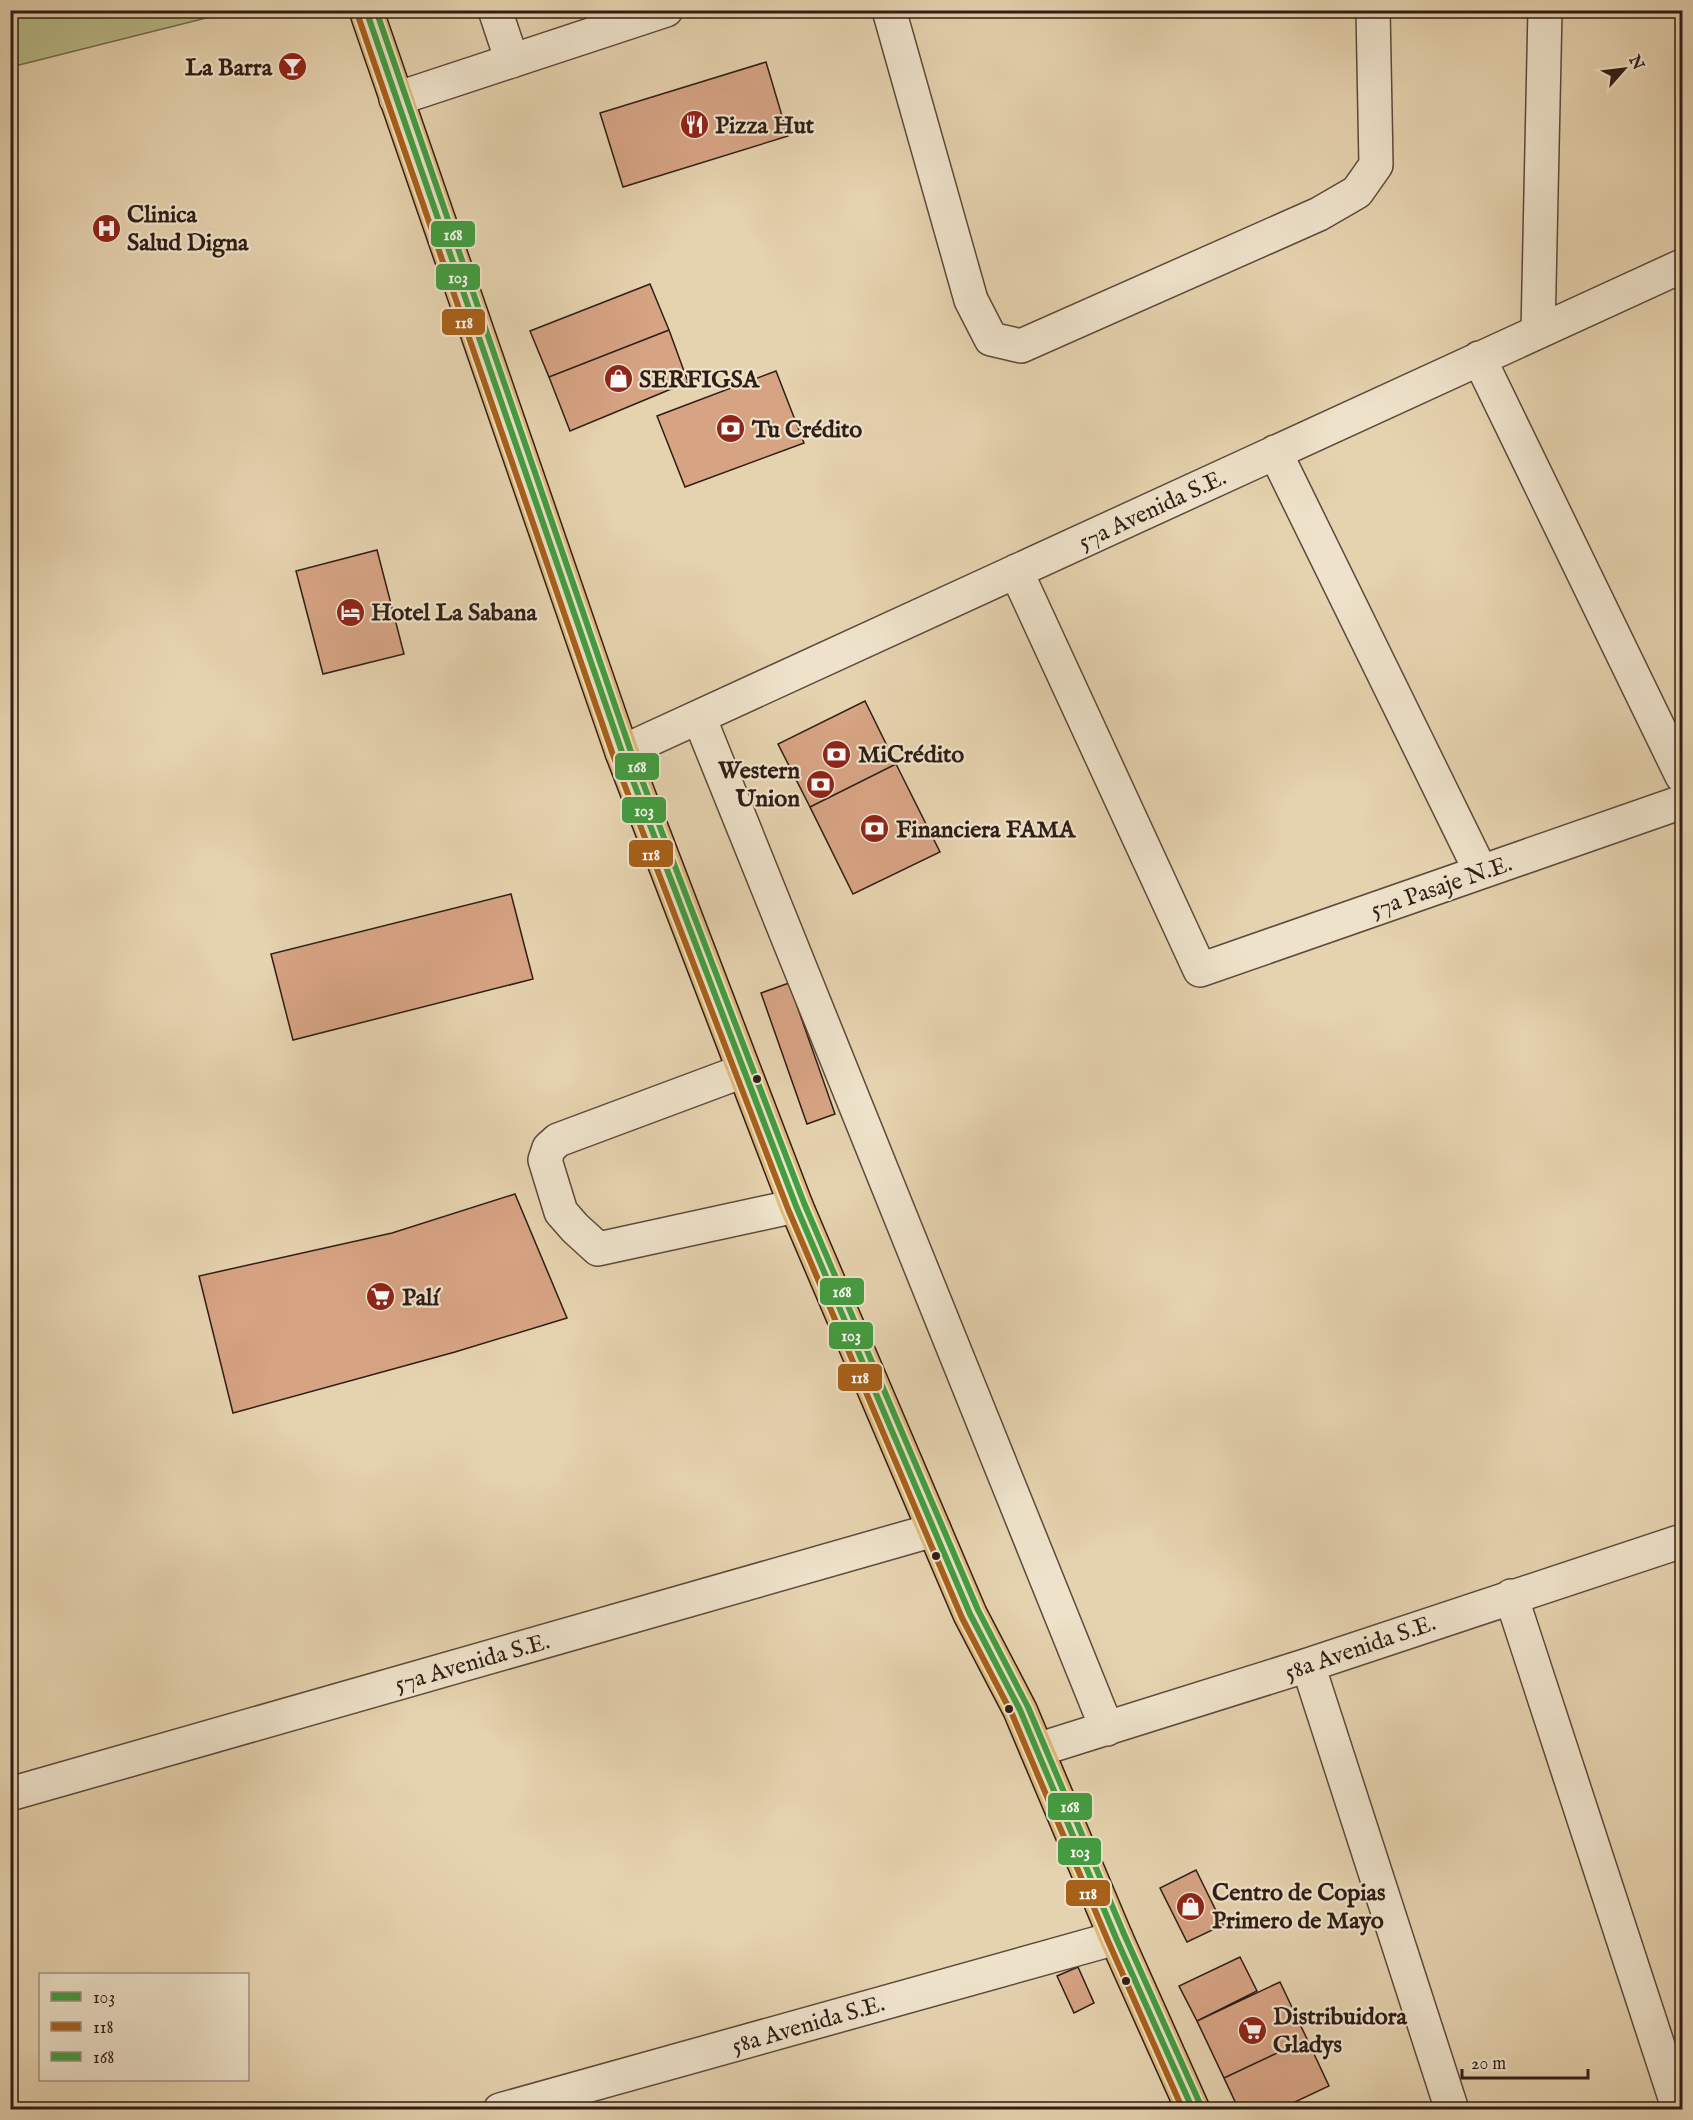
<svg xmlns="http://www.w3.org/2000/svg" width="1693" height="2120" font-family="'IM FELL English',serif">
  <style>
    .park { fill: #b7bb88; stroke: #736c4f; stroke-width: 1.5 }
    .building { fill: #d6a383; stroke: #2f1d16; stroke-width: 1.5 }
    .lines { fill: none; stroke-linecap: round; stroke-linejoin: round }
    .minor-casing { stroke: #5c4a3c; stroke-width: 36 }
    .major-casing { stroke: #2f1d16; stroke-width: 36 }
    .minor { stroke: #eee2ca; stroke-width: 33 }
    .major { stroke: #e2b977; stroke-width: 33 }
    .bus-1-casing { stroke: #eee2ca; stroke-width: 10 }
    .bus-2-casing { stroke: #eee2ca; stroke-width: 10 }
    .bus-3-casing { stroke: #eee2ca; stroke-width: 10 }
    .bus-1 { stroke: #429e41; stroke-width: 6 }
    .bus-2 { stroke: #a8611a; stroke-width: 6 }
    .bus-3 { stroke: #429e41; stroke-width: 6 }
    .bus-dot { fill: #2f1d16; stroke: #eee2ca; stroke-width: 2 }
    .labels { text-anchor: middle; stroke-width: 4.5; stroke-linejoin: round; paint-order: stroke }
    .poi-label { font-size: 24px; font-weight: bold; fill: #2f1d16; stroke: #eee2ca; text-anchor: start }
    .street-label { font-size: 24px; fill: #2f1d16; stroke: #eee2ca }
    .line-badge { stroke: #eee2ca; stroke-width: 2 }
    .badge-label { font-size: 16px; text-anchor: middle; font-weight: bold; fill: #fff }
  </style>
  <rect width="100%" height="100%" fill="#e5d2ae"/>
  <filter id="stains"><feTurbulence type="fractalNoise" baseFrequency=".00333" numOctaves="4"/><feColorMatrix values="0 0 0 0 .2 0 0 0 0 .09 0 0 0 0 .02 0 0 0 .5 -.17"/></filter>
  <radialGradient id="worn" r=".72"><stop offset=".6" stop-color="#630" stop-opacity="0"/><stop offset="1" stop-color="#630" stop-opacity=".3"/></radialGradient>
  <!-- park -->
  <path class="park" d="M10 11 11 10 234 11 11 67Z"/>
  <!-- building -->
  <path class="building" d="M766 62 788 136 623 187 600 113Z
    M650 284 669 330 549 377 530 331Z
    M669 330 688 382 570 431 549 377Z
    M776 371 804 443 685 487 657 416Z
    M377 550 404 654 323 674 296 571Z
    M865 701 896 764 810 807 778 744Z
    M896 764 940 852 853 894 810 807Z
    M511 894 533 979 293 1040 271 954Z
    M789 983 835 1114 807 1124 761 993Z
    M515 1194 567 1318 455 1352 233 1413 199 1276 392 1233Z
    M1196 1870 1223 1925 1187 1942 1160 1888Z
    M1240 1957 1257 1991 1197 2021 1179 1986Z
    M1078 1967 1094 2003 1074 2013 1057 1976Z
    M1280 1982 1307 2039 1224 2078 1197 2021Z
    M1307 2039 1329 2086 1278 2110H1239L1224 2078Z"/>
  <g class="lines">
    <defs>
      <path id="minor" d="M495 10 512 61
        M889 10 971 300 991 339 1021 346 1319 214 1357 192 1376 165 1373 10
        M396 99 666 10
        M1538 332 1545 10
        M1479 358 1682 776
        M1275 452 1481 872
        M1016 571 1200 970 1682 802
        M699 717 1107 1729
        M622 752 1682 266
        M743 1071 558 1140 549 1148 545 1160 561 1212 575 1228 598 1249 796 1206
        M1511 1596 1679 2110
        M1308 1665 1452 2110
        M1037 1750 1308 1665 1682 1541
        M10 1794 934 1530
        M500 2110 1116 1938"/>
      <path id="major" d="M366 10 622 752 796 1206 970 1614 1020 1710 1116 1938 1193 2110"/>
    </defs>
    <!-- minor casing -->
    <use href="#minor" class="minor-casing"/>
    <!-- major casing -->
    <use href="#major" class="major-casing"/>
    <!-- minor -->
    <use href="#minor" class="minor"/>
    <!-- major -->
    <use href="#major" class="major"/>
    <defs>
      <path id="bus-1" d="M366 10 622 752 796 1206 970 1614 1020 1710 1116 1938 1193 2110"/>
      <path id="bus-2" d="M357 13 613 755 788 1209 962 1618 1012 1714 1108 1941 1183 2110"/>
      <path id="bus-3" d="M376 10 630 749 804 1203 978 1610 1028 1707 1124 1934 1201 2106"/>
    </defs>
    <!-- bus-1 casing -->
    <use href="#bus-1" class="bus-1-casing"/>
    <!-- bus-2 casing -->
    <use href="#bus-2" class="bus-2-casing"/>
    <!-- bus-3 casing -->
    <use href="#bus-3" class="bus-3-casing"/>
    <!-- bus-1 -->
    <use href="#bus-1" class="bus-1"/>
    <!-- bus-2 -->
    <use href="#bus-2" class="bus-2"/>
    <!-- bus-3 -->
    <use href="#bus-3" class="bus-3"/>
  </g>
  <!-- icons -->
  <defs>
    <symbol id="bar-disc" viewBox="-11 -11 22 22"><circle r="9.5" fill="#8f2418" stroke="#eee2ca"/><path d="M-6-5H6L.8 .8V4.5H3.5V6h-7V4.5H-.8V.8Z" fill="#fff"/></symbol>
    <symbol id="restaurant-disc" viewBox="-11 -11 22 22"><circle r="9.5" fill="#8f2418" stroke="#eee2ca"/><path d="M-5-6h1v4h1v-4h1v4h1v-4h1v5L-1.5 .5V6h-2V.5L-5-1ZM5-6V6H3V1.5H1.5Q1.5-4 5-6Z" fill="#fff"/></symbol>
    <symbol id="hospital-disc" viewBox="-11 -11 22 22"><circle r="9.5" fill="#8f2418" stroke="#eee2ca"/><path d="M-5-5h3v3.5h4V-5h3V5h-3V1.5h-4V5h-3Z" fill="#fff"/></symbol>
    <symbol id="shop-disc" viewBox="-11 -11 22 22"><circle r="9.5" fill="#8f2418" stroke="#eee2ca"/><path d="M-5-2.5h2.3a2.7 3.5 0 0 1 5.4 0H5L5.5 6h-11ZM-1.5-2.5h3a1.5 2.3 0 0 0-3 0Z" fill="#fff"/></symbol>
    <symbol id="bank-disc" viewBox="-11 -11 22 22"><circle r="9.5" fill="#8f2418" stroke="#eee2ca"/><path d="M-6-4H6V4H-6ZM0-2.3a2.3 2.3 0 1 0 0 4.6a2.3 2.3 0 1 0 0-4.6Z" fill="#fff"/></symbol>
    <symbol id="hotel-disc" viewBox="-11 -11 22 22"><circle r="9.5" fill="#8f2418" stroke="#eee2ca"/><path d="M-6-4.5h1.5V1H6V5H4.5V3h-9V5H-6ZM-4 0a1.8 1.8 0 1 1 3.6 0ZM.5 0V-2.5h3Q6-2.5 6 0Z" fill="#fff"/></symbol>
    <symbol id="supermarket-disc" viewBox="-11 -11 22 22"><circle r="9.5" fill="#8f2418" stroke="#eee2ca"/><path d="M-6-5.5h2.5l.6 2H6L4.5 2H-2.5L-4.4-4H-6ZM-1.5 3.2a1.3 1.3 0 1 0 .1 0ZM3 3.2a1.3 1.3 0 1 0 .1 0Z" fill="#fff"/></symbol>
  </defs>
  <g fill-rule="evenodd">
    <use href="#bar-disc" x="276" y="50" width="33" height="33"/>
    <use href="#restaurant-disc" x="678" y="108" width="33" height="33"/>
    <use href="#hospital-disc" x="90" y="212" width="33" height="33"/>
    <use href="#shop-disc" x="602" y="362" width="33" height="33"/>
    <use href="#bank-disc" x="714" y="412" width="33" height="33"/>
    <use href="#hotel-disc" x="334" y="596" width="33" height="33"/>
    <use href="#bank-disc" x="820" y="738" width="33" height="33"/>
    <use href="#bank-disc" x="804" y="768" width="33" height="33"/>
    <use href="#bank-disc" x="858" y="812" width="33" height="33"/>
    <use href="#supermarket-disc" x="364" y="1280" width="33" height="33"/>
    <use href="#shop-disc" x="1174" y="1890" width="33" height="33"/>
    <use href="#supermarket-disc" x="1236" y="2014" width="33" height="33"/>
  </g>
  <!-- markers -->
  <g class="bus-dot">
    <circle cx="757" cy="1079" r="5"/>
    <circle cx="936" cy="1556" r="5"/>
    <circle cx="1009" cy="1709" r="5"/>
    <circle cx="1126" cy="1981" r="5"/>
  </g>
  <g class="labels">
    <!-- poi labels -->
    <g class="poi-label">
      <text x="272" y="75" text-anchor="end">La Barra</text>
      <text x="715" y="133">Pizza Hut</text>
      <text x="127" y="222">Clinica<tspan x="127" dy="28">Salud Digna</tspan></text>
      <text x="639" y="387">SERFIGSA</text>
      <text x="752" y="437">Tu Crédito</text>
      <text x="371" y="620">Hotel La Sabana</text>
      <text x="858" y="762">MiCrédito</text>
      <text x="800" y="778" text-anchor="end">Western<tspan x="800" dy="28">Union</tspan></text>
      <text x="896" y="837">Financiera FAMA</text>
      <text x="402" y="1305">Palí</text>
      <text x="1212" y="1900">Centro de Copias<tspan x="1212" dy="28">Primero de Mayo</tspan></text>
      <text x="1273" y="2024">Distribuidora<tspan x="1273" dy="28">Gladys</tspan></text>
    </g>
    <!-- street labels -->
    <g class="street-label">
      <text transform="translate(1152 509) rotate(-25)" y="8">57a Avenida S.E.</text>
      <text transform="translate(1441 886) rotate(-19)" y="8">57a Pasaje N.E.</text>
      <text transform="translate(1360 1647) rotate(-19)" y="8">58a Avenida S.E.</text>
      <text transform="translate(472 1662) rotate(-16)" y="8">57a Avenida S.E.</text>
      <text transform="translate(808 2024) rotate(-16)" y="8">58a Avenida S.E.</text>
    </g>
  </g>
  <g class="line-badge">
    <rect x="430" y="220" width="46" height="28" rx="6" fill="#429e41"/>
    <rect x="435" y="263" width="46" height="28" rx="6" fill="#429e41"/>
    <rect x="441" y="308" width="45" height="28" rx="6" fill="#a8611a"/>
    <rect x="614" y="752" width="46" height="29" rx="6" fill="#429e41"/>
    <rect x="621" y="796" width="46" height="28" rx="6" fill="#429e41"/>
    <rect x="628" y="839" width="46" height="29" rx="6" fill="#a8611a"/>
    <rect x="819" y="1277" width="46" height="29" rx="6" fill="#429e41"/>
    <rect x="828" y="1321" width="46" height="29" rx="6" fill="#429e41"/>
    <rect x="837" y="1363" width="46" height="29" rx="6" fill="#a8611a"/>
    <rect x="1047" y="1792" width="46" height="29" rx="6" fill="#429e41"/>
    <rect x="1057" y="1837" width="45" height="29" rx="6" fill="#429e41"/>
    <rect x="1065" y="1879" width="46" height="28" rx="6" fill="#a8611a"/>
  </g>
  <g class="badge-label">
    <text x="453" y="240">168</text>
    <text x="458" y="283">103</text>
    <text x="464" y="328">118</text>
    <text x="637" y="772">168</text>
    <text x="644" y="816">103</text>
    <text x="651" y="860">118</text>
    <text x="842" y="1297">168</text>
    <text x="851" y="1341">103</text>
    <text x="860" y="1383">118</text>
    <text x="1070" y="1812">168</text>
    <text x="1080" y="1857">103</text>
    <text x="1088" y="1899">118</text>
  </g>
  <!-- margin -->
  <rect width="1693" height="2120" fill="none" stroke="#e5d2ae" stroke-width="36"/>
  <rect x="12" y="12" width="1669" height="2096" fill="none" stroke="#2f1d16" stroke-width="3"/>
  <rect x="18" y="18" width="1657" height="2084" fill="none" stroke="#2f1d16" stroke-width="1.5"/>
  <!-- legend -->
  <rect x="39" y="1973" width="210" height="108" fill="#eee2ca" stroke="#a29382" stroke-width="1.5"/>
  <rect x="51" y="1992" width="30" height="9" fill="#429e41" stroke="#a29382" stroke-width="1.5"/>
  <text x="93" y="2003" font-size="18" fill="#2f1d16">103</text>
  <rect x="51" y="2022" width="30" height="9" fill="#a8611a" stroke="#a29382" stroke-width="1.5"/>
  <text x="93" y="2033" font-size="18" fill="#2f1d16">118</text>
  <rect x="51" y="2052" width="30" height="9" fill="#429e41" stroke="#a29382" stroke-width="1.5"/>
  <text x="93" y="2063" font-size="18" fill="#2f1d16">168</text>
  <!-- north arrow -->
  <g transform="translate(1624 69) rotate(62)" stroke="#eee2ca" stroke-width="4.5" paint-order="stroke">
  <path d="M0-4.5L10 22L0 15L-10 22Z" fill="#2f1d16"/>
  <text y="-9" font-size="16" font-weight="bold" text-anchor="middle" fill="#2f1d16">N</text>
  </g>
  <!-- scale -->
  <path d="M1462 2069v9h126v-9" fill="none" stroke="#2f1d16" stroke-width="3"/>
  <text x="1471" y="2069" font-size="18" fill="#2f1d16" stroke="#eee2ca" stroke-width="4.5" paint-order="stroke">20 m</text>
  <rect width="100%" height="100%" filter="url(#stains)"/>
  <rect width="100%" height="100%" fill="url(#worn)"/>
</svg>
